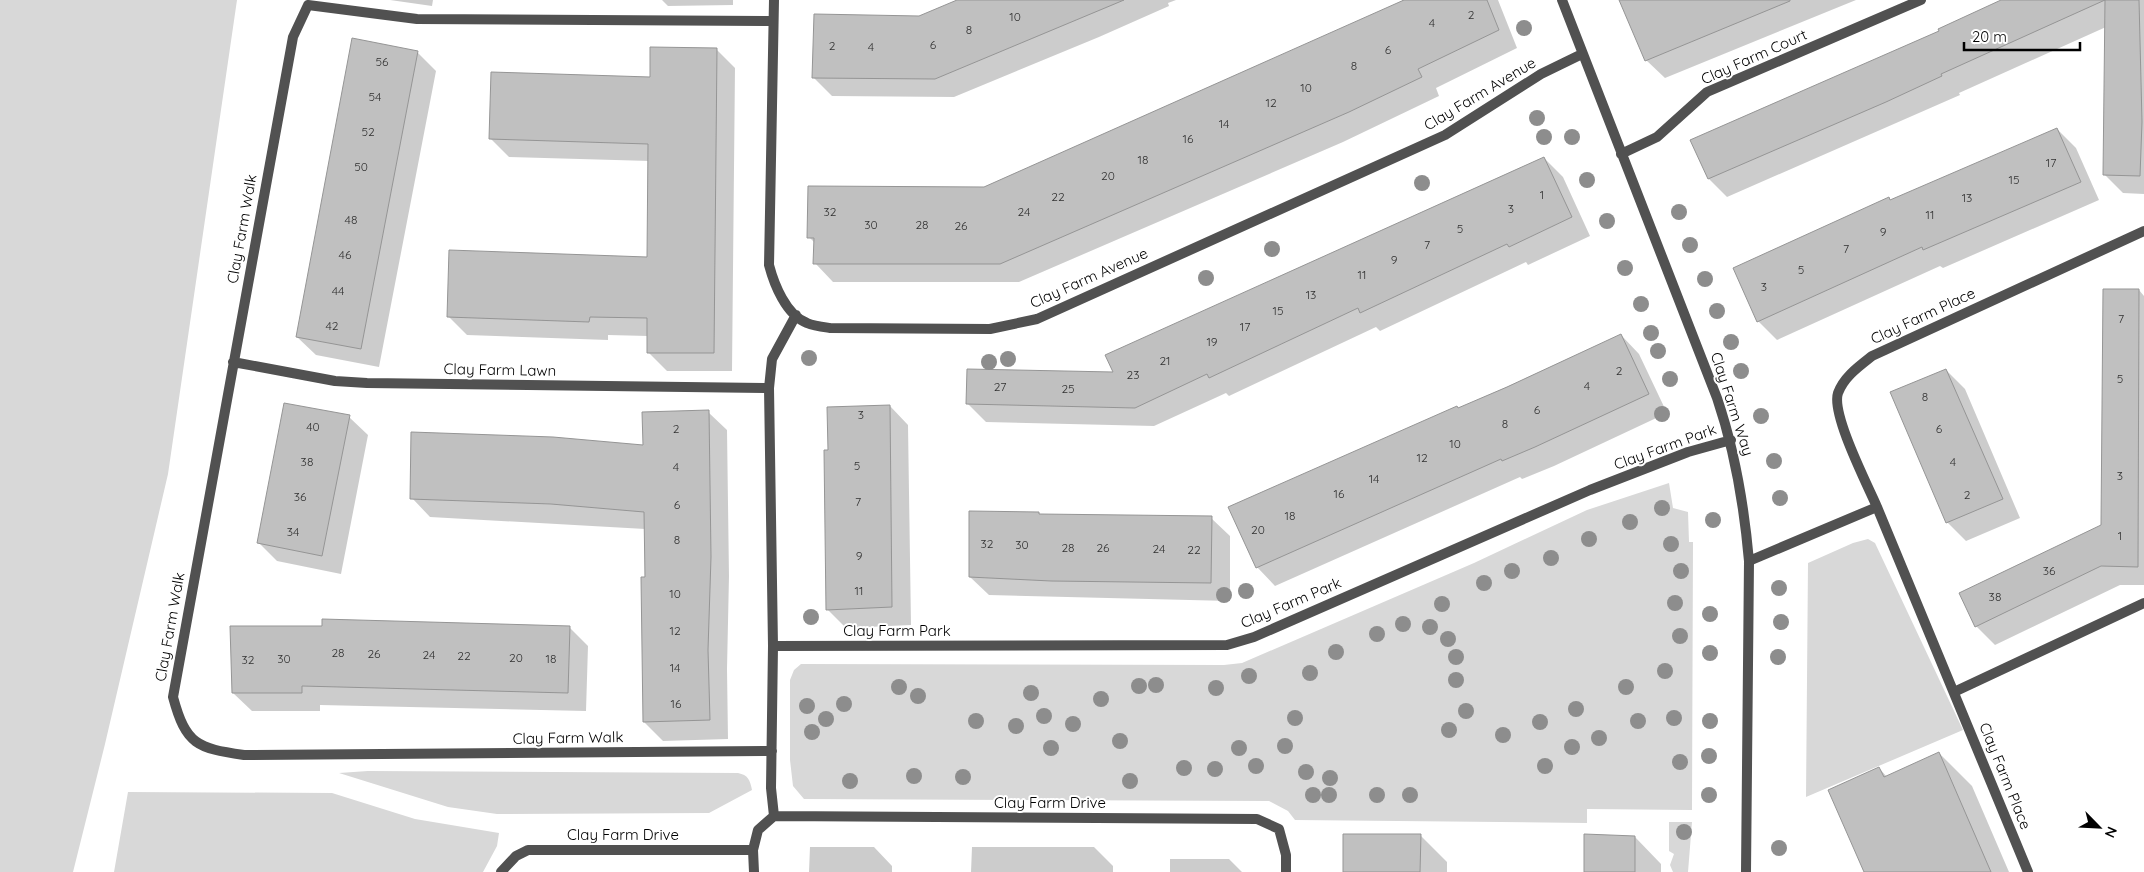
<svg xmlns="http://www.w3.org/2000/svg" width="2144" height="872" font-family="Quicksand,sans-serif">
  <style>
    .green { fill: #d8d8d8 }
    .shadow { fill: #0003 }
    .building { fill: #c0c0c0; stroke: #959595 }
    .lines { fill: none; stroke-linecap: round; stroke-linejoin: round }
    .street { stroke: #515151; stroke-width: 10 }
    .tree { fill: #8d8d8d }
    .labels { text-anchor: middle; stroke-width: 4; stroke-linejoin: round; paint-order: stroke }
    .number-label { font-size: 12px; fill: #303030 }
    .street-label { font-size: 15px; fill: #000; stroke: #fff }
  </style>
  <rect width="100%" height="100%" fill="#fff"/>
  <!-- green -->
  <path class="green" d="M0 0H237L168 474 105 744 73 872H0Z
    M1669 483 1673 508 1688 512 1689 542H1693L1692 810 1587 809V823L1295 820 1288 811 1269 801 804 799 793 786 790 760V680L794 670 801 664 1224 665 1242 663 1474 563 1587 510Z
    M1868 539 1875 543 1963 730 1806 797 1808 563 1853 543Z
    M368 771 738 773C748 775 750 780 752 790L709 813 497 814 448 807 339 773Z
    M128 792 332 793 415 819 499 833 497 846 483 872H114Z
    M1669 822H1692L1688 872H1673L1670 865 1674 854 1669 851Z"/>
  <!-- shadow -->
  <path class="shadow" d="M390 0H433L432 6Z
    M662 0H733V5L668 6Z
    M960 0H1176L1168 3 1169 6 1099 37 954 97 832 96 813 77 919 17Z
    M1402 0H1498L1517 48 1436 88 1439 96 1343 142 1019 282H833L815 263V243L809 237 984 188 1402 2Z
    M1620 0H1856L1665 78 1646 60Z
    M2007 0H2144V194L2123 193 2104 174 2106 27 1959 93 1960 95 1727 197 1709 179 1692 141 1802 91 1804 93Z
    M716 49 735 68 732 371H667L648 352V336L608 335V340L467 335 448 316 649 258 650 161 509 157 490 138 651 78Z
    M417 52 436 71 379 367 316 355 297 337Z
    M2057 129 2076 148 2099 200 1943 268 1940 266 1777 340 1758 321 1891 201Z
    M1544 158 1563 177 1590 236 1528 265 1526 262 1380 331 1376 327 1229 396 1226 393 1154 426 986 422 967 403 1115 374Z
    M2139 290 2144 296V585H2120L1995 645 1976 626 2103 526Z
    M1621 335 1639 354 1667 413 1554 466 1522 479 1520 477 1275 586 1257 567 1458 409Z
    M1946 370 1965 389 2020 518 1966 541 1947 522Z
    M890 406 908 425 911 625 846 628 827 609 829 451Z
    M708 412 727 430 729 576 727 669 728 739 663 741 644 722 645 529 430 517 412 498 644 446Z
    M349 417 368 435 341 574 277 561 258 542Z
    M1039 513 1042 516 1211 518 1230 536V601L989 595 970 577Z
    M569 627 588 646 586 711 320 705V711H252L233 693Z
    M1939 753 1972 786 2009 872H1865L1879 768 1887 777Z
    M1420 835 1447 862V872H1344Z
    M1635 837 1661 864V872H1585Z
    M810 847H874L892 866V872H809Z
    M972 847H1094L1113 866V872H971Z
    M1170 859H1229L1242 872H1170Z"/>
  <!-- building -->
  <path class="building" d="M957 0H1124L935 79 812 78 814 14 919 16Z
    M1404 0H1487L1499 30 1418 69 1422 77 1349 112 1000 264H813L814 238H807L808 186 984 187Z
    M1619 0H1790V1L1645 61Z
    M2001 0H2139L2142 122 2140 176 2103 175 2105 0 1941 74 1942 76 1886 102 1708 179 1690 140 1939 31 1938 29Z
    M352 38 418 51 361 349 296 337Z
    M650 47 717 48 714 353H647V318L590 317 589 322 447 317 449 250 647 257 648 144 489 139 491 72 650 77Z
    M2057 128 2081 182 1923 250 1922 247 1757 322 1733 268 1889 197 1890 200Z
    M1544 157 1572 217 1509 247 1507 244 1360 313 1358 308 1209 378 1207 374 1135 408 966 404 967 369 1113 372 1105 355Z
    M2103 289H2139L2138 567 2101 566 1975 627 1959 593 2101 525Z
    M1621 334 1649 394 1535 447 1502 461 1501 459 1256 568 1228 507 1457 406 1458 408 1507 387Z
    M1946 369 2003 499 1946 523 1890 392Z
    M284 403 350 415 322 556 257 543Z
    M890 405 892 607 826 610 824 450H828L827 407Z
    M709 410 711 557 708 650 710 720 643 722 641 577H645L644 512 551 504 410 499 411 432 553 437 643 445 642 412Z
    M969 511 1039 512V514L1212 516 1211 583 1051 581 969 577Z
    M322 619 570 626 568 693 302 686V693H232L230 626H322Z
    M1939 752 1991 872H1864L1828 790 1879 767 1884 777Z
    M1343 834H1421L1420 872H1343Z
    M1584 834 1635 836V872H1584Z"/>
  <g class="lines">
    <!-- street -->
    <path class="street" d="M774 0 769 265C774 284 786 315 807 323 814 326 823 327 830 328L990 329 1037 319 1445 135 1541 74 1582 54
      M1562 0 1717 398C1735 451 1744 504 1749 561L1746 872
      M308 5 293 37 173 697C186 745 197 748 244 755L772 751
      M308 5 417 19 773 21
      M1621 154 1657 137 1707 92 1921 0
      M233 362 335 381 367 383 769 388
      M1877 507C1867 484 1831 414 1838 393 1844 377 1858 367 1872 356L2144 231
      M1749 561 1877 507 2028 872
      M773 646 1227 645 1254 637 1590 490 1688 452 1731 440
      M1954 692 2144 603
      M774 816 1257 819 1279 829 1286 855V872
      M774 816 771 788 773 646 769 388 772 359 796 315
      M501 872 516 856 528 850H753
      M754 872 753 850 758 830 774 816"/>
  </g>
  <!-- trees -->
  <g class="tree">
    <circle cx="1524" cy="28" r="8"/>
    <circle cx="1537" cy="118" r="8"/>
    <circle cx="1544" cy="137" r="8"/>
    <circle cx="1572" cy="137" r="8"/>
    <circle cx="1587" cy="180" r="8"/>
    <circle cx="1422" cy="183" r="8"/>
    <circle cx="1679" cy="212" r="8"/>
    <circle cx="1607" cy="221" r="8"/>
    <circle cx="1690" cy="245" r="8"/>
    <circle cx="1272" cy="249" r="8"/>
    <circle cx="1625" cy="268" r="8"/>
    <circle cx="1206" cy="278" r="8"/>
    <circle cx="1705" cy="279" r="8"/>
    <circle cx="1641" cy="304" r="8"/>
    <circle cx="1717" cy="311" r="8"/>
    <circle cx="1651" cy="333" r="8"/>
    <circle cx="1731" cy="342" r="8"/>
    <circle cx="1658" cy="351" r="8"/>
    <circle cx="809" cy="358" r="8"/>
    <circle cx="1008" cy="359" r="8"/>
    <circle cx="989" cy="362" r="8"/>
    <circle cx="1741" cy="371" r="8"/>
    <circle cx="1670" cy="379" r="8"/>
    <circle cx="1662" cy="414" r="8"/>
    <circle cx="1761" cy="416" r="8"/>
    <circle cx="1774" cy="461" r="8"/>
    <circle cx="1780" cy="498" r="8"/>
    <circle cx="1662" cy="508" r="8"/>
    <circle cx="1713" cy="520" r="8"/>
    <circle cx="1630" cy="522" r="8"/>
    <circle cx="1589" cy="539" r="8"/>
    <circle cx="1671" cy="544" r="8"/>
    <circle cx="1551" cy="558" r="8"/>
    <circle cx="1512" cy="571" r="8"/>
    <circle cx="1681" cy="571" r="8"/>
    <circle cx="1484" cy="583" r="8"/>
    <circle cx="1779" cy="588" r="8"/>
    <circle cx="1246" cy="591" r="8"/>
    <circle cx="1224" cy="595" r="8"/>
    <circle cx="1675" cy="603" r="8"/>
    <circle cx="1442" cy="604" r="8"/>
    <circle cx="1710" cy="614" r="8"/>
    <circle cx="811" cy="617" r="8"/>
    <circle cx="1781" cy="622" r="8"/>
    <circle cx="1403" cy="624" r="8"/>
    <circle cx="1430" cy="627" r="8"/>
    <circle cx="1377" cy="634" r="8"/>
    <circle cx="1680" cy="636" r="8"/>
    <circle cx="1448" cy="639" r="8"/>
    <circle cx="1336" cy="652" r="8"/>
    <circle cx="1710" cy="653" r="8"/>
    <circle cx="1456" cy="657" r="8"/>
    <circle cx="1778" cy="657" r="8"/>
    <circle cx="1665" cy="671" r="8"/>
    <circle cx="1310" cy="673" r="8"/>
    <circle cx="1249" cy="676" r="8"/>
    <circle cx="1456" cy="680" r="8"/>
    <circle cx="1156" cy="685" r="8"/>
    <circle cx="1139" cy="686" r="8"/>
    <circle cx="899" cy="687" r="8"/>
    <circle cx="1626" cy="687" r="8"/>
    <circle cx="1216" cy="688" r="8"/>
    <circle cx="1031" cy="693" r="8"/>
    <circle cx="918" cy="696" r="8"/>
    <circle cx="1101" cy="699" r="8"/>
    <circle cx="844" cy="704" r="8"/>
    <circle cx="807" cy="706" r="8"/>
    <circle cx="1576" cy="709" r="8"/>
    <circle cx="1466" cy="711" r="8"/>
    <circle cx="1044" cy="716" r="8"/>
    <circle cx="1295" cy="718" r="8"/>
    <circle cx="1674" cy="718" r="8"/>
    <circle cx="826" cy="719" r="8"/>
    <circle cx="976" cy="721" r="8"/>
    <circle cx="1638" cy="721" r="8"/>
    <circle cx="1710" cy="721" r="8"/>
    <circle cx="1540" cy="722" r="8"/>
    <circle cx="1073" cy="724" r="8"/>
    <circle cx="1016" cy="726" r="8"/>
    <circle cx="1449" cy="730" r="8"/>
    <circle cx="812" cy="732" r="8"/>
    <circle cx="1503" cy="735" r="8"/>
    <circle cx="1599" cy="738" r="8"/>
    <circle cx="1120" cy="741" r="8"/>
    <circle cx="1285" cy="746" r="8"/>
    <circle cx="1572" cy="747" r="8"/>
    <circle cx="1051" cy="748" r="8"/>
    <circle cx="1239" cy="748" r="8"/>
    <circle cx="1709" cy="756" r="8"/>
    <circle cx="1680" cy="762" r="8"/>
    <circle cx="1256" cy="766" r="8"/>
    <circle cx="1545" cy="766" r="8"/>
    <circle cx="1184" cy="768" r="8"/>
    <circle cx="1215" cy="769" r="8"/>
    <circle cx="1306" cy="772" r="8"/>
    <circle cx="914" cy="776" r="8"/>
    <circle cx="963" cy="777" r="8"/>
    <circle cx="1330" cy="778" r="8"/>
    <circle cx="850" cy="781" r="8"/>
    <circle cx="1130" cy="781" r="8"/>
    <circle cx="1313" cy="795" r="8"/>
    <circle cx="1329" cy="795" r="8"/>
    <circle cx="1377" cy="795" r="8"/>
    <circle cx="1410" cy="795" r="8"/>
    <circle cx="1709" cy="795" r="8"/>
    <circle cx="1684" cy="832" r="8"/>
    <circle cx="1779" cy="848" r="8"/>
  </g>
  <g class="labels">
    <!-- number labels -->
    <g class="number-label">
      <text x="1471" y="19">2</text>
      <text x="1015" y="21">10</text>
      <text x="1432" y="27">4</text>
      <text x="969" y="34">8</text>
      <text x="933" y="49">6</text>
      <text x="832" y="50">2</text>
      <text x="871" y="51">4</text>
      <text x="1388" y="54">6</text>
      <text x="382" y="66">56</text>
      <text x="1354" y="70">8</text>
      <text x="1306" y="92">10</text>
      <text x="375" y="101">54</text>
      <text x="1271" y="107">12</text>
      <text x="1224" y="128">14</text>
      <text x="368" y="136">52</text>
      <text x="1188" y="143">16</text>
      <text x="1143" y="164">18</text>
      <text x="2051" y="167">17</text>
      <text x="361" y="171">50</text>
      <text x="1108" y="180">20</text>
      <text x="2014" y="184">15</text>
      <text x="1542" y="199">1</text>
      <text x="1058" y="201">22</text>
      <text x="1967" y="202">13</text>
      <text x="1511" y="213">3</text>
      <text x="830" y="216">32</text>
      <text x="1024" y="216">24</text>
      <text x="1930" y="219">11</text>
      <text x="351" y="224">48</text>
      <text x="871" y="229">30</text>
      <text x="922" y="229">28</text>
      <text x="961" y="230">26</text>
      <text x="1460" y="233">5</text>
      <text x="1883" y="236">9</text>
      <text x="1427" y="249">7</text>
      <text x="1846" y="253">7</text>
      <text x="345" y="259">46</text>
      <text x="1394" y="264">9</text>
      <text x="1801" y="274">5</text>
      <text x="1362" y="279">11</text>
      <text x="1764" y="291">3</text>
      <text x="338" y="295">44</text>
      <text x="1311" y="299">13</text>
      <text x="1278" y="315">15</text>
      <text x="2121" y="323">7</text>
      <text x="332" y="330">42</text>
      <text x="1245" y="331">17</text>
      <text x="1212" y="346">19</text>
      <text x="1165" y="365">21</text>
      <text x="1619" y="375">2</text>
      <text x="1133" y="379">23</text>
      <text x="2120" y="383">5</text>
      <text x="1587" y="390">4</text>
      <text x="1000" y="391">27</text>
      <text x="1068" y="393">25</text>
      <text x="1925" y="401">8</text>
      <text x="1537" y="414">6</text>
      <text x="861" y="419">3</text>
      <text x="1505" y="428">8</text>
      <text x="313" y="431">40</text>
      <text x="676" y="433">2</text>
      <text x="1939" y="433">6</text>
      <text x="1455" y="448">10</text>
      <text x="1422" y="462">12</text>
      <text x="307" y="466">38</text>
      <text x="1953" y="466">4</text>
      <text x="857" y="470">5</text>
      <text x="676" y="471">4</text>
      <text x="2120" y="480">3</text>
      <text x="1374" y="483">14</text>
      <text x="1339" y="498">16</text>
      <text x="1967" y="499">2</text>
      <text x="300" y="501">36</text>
      <text x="858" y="506">7</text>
      <text x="677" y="509">6</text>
      <text x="1290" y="520">18</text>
      <text x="1258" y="534">20</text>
      <text x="293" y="536">34</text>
      <text x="2120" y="540">1</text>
      <text x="677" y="544">8</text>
      <text x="987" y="548">32</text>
      <text x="1022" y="549">30</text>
      <text x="1068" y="552">28</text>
      <text x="1103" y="552">26</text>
      <text x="1159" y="553">24</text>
      <text x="1194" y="554">22</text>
      <text x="859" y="560">9</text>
      <text x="2049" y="575">36</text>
      <text x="859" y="595">11</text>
      <text x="675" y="598">10</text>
      <text x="1995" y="601">38</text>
      <text x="675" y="635">12</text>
      <text x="338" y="657">28</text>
      <text x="374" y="658">26</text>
      <text x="429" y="659">24</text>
      <text x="464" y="660">22</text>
      <text x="516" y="662">20</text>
      <text x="284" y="663">30</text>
      <text x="551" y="663">18</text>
      <text x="248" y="664">32</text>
      <text x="675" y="672">14</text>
      <text x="676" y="708">16</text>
    </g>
    <!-- street labels -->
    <g class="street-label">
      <text transform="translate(1754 57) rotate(-24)" y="5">Clay Farm Court</text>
      <text transform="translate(1480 94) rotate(-31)" y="5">Clay Farm Avenue</text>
      <text transform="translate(242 229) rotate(-80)" y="5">Clay Farm Walk</text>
      <text transform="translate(1089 278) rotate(-24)" y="5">Clay Farm Avenue</text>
      <text transform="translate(1923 316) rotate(-25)" y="5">Clay Farm Place</text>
      <text transform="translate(500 370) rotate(1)" y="5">Clay Farm Lawn</text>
      <text transform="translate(1732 404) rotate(72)" y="5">Clay Farm Way</text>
      <text transform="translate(1665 447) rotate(-20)" y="5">Clay Farm Park</text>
      <text transform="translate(1291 603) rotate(-23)" y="5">Clay Farm Park</text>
      <text transform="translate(170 627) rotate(-80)" y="5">Clay Farm Walk</text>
      <text x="897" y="636">Clay Farm Park</text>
      <text transform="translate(568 738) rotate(-1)" y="5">Clay Farm Walk</text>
      <text transform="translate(2005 776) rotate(68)" y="5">Clay Farm Place</text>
      <text x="1050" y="808">Clay Farm Drive</text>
      <text x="623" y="840">Clay Farm Drive</text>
    </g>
  </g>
  <!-- north arrow -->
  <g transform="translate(2099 827) rotate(114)" stroke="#ffffff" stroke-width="4" paint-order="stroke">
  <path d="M0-4L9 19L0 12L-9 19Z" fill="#000000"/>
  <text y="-8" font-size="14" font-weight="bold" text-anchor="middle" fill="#000000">N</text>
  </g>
  <!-- scale -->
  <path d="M1964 42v8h116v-8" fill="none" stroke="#000000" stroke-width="2.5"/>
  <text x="1972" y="42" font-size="15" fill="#000000" stroke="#ffffff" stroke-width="4" paint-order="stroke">20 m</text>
</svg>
